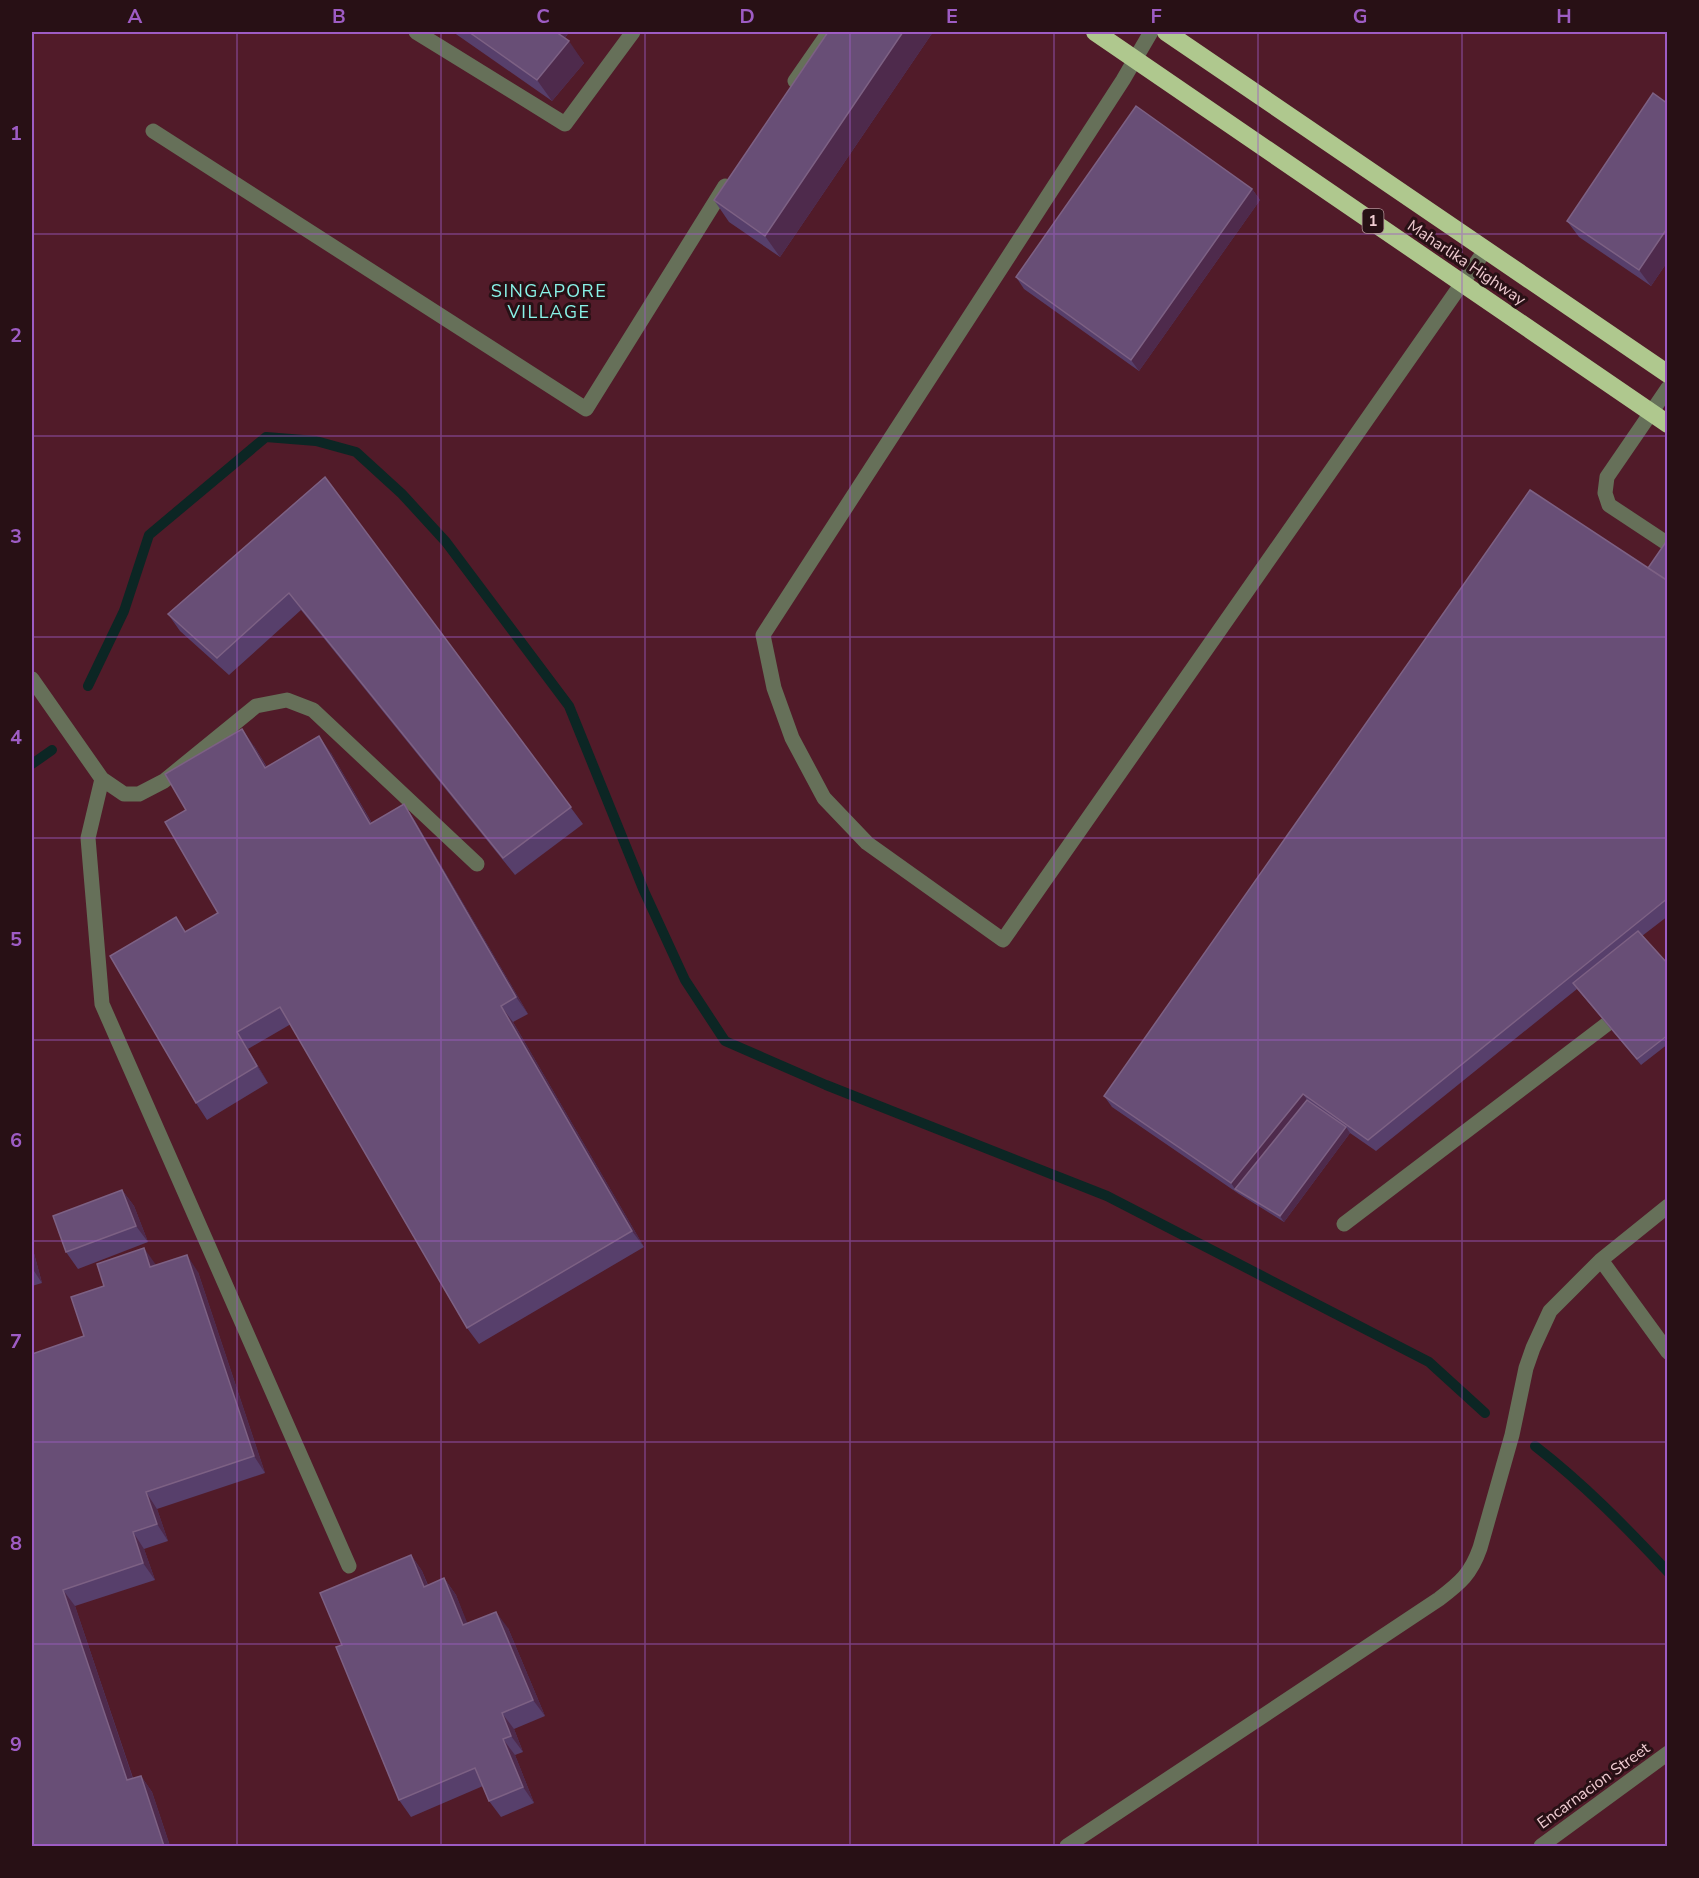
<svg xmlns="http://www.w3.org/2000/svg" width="1699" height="1878" font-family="'Nunito Sans',sans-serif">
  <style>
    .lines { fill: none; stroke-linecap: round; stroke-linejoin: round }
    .stream { stroke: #0c2624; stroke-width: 10 }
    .minor { stroke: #667059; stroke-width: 15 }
    .highway { stroke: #afc88e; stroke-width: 18 }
    .wall { fill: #573f6b }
    .shaded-wall { fill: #4e2a4c }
    .building { fill: #684e76; stroke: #7d6184; stroke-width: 1.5 }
    .grid { fill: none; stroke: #9e5cc4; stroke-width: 1.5; stroke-opacity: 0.55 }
    .labels { text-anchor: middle; stroke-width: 6; stroke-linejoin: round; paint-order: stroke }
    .shield { fill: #281015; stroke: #b39399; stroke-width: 1.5 }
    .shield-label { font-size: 15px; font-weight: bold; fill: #efcbd1 }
    .street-label { font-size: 16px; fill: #efcbd1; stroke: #281015 }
    .neighbourhood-label { font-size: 18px; letter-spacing: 1.5px; fill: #89f3e8; stroke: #281015 }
    .neatline { fill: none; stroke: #9e5cc4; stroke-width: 2 }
    .grid-label { font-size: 20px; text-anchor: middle; font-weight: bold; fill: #9e5cc4 }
  </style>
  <rect width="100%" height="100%" fill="#511b29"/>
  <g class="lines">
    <!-- stream -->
    <path class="stream" d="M88 686 124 611 149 535 266 437 316 441 356 452 402 494 446 542 569 706 644 891 685 980 725 1041 826 1085 1107 1196 1429 1362 1485 1413
      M32 764 52 750
      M1535 1446C1584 1484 1626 1527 1668 1572"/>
    <!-- minor -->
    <path class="minor" d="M416 32 565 124 633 32
      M1151 32 1123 80 763 635 774 688 792 738 824 798 867 843 1003 940 1486 249
      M795 81 829 32
      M153 131 586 409 725 186
      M1668 388 1607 477 1605 493 1609 505 1668 544
      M32 679 102 779 124 794H139L164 781 256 706 287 700 313 710 477 864
      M102 779 88 838 102 1004 349 1566
      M1344 1224 1607 1024
      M1601 1260 1668 1352
      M1067 1846 1439 1599C1460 1583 1471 1574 1480 1548L1512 1435 1526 1368 1533 1348 1550 1311 1601 1260 1668 1206
      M1541 1846 1668 1753"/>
    <!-- highway -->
    <path class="highway" d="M1095 32 1668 424
      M1166 32 1668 374"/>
  </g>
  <!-- wall -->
  <path class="wall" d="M453 32H569L565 38 584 63 552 101Z
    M828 32H933L780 257 729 222 714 200Z
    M1668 104V261L1651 286 1579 237 1567 221Z
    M1252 189 1260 200 1139 371 1024 289 1016 277Z
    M325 477 583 824 515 875 301 610 229 675 180 631 168 614Z
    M1668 539V916L1642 936 1668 964V1044L1641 1065 1577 989 1376 1151 1350 1133 1284 1222 1239 1194 1112 1107 1104 1096 1648 568Z
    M254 746 267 767 331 753 372 823 404 804 415 821 528 1014 513 1022 644 1247 479 1344 467 1328 291 1024 248 1049 268 1083 207 1120 196 1103 186 931 218 913 186 810Z
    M122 1190 134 1206 148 1242 78 1269 66 1252Z
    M32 1246 42 1283 32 1286Z
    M156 1266 198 1272 265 1473 157 1509 168 1541 144 1549 155 1580 75 1606 133 1778 141 1776 152 1792 170 1846H32L84 1336Z
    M411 1555 422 1571 428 1585 444 1578 456 1595 467 1624 508 1628 545 1716 514 1729 523 1752 515 1755 534 1803 501 1817 489 1801 483 1786 411 1817 399 1800Z"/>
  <!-- shaded-wall -->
  <path class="shaded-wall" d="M551 32H569L560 45Z
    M903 32H933L780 257 765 236Z
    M569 41 584 63 552 101 537 80Z
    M1252 189 1260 200 1139 371 1131 360Z
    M1668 227V261L1651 286 1639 270Z
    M242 729 254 746 277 785 265 768Z
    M319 736 331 753 382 841 370 824Z
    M404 804 415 821 528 1014 516 997Z
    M501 1006 513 1022 644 1247 632 1231Z
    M237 1032 248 1049 268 1083 257 1066Z
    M1303 1094 1311 1105 1235 1189 1231 1183Z
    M1346 1127 1350 1133 1284 1222 1280 1216Z
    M122 1190 134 1206 148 1242 136 1226Z
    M32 1246 42 1283 32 1268Z
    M144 1248 156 1265 162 1284 150 1267Z
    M187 1255 198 1272 265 1473 254 1456Z
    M146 1492 157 1509 168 1541 157 1524Z
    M133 1532 144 1549 155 1580 143 1563Z
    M411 1555 422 1571 435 1604 424 1587Z
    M444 1578 456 1595 475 1642 463 1625Z
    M63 1590 75 1606 139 1797 127 1780Z
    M496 1612 508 1628 545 1716 533 1700Z
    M502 1713 514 1729 523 1752 511 1736Z
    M503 1739 515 1755 534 1803 523 1787Z
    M141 1776 152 1792 170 1846H164Z"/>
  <!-- building -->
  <path class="building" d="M469 32H556L569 41 537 80Z
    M828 32H903L765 236 714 200Z
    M1653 93 1668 104V227L1639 270 1567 221Z
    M1136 106 1252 189 1131 360 1016 277Z
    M325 477 571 807 503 858 289 593 217 658 168 614Z
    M1530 490 1668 581V898L1368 1140 1303 1094 1231 1183 1104 1096Z
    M1668 539V581L1648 568Z
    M242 729 265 768 319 736 370 824 404 804 516 997 501 1006 632 1231 467 1328 280 1007 237 1032 257 1066 196 1103 110 956 176 917 185 932 218 913 165 822 186 810 165 774Z
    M1638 931 1668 964V1035L1637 1059 1573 983Z
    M1307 1100 1346 1127 1280 1216 1235 1189Z
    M122 1190 136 1226 66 1252 53 1216Z
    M144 1248 150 1267 187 1255 254 1456 146 1492 157 1524 133 1532 143 1563 63 1590 127 1780 141 1776 164 1846H32V1354L84 1336 71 1297 104 1286 97 1264Z
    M411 1555 424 1587 444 1578 463 1625 496 1612 533 1700 502 1713 511 1736 503 1739 523 1787 489 1801 475 1768 399 1800 336 1647 342 1645 320 1593Z"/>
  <!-- grid -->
  <path class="grid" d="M237 32V1846M441 32V1846M645 32V1846M850 32V1846M1054 32V1846M1258 32V1846M1462 32V1846M32 234H1668M32 436H1668M32 637H1668M32 838H1668M32 1040H1668M32 1241H1668M32 1442H1668M32 1644H1668"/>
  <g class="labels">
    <!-- shield labels -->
    <rect class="shield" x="1362.5" y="209" width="21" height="24" rx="4.5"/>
    <g class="shield-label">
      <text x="1373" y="226">1</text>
    </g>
    <!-- street labels -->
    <g class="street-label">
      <text transform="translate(1467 262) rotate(34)" y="6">Maharlika Highway</text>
      <text transform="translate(1593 1785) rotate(-36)" y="6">Encarnacion Street</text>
    </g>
    <!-- neighbourhood labels -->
    <g class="neighbourhood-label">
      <text x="549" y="297">SINGAPORE<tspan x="549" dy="21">VILLAGE</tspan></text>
    </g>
  </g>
  <!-- border -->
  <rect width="1699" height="1878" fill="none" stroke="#281015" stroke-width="66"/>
  <rect x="33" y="33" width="1633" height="1812" class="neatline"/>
  <g class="grid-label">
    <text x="135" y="23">A</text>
    <text x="339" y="23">B</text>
    <text x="543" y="23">C</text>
    <text x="747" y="23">D</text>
    <text x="952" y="23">E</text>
    <text x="1156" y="23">F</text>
    <text x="1360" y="23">G</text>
    <text x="1564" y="23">H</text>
    <text x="16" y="140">1</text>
    <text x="16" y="342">2</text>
    <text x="16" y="543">3</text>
    <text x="16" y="744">4</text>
    <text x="16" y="946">5</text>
    <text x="16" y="1147">6</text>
    <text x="16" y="1348">7</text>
    <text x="16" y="1550">8</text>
    <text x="16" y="1751">9</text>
  </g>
</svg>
